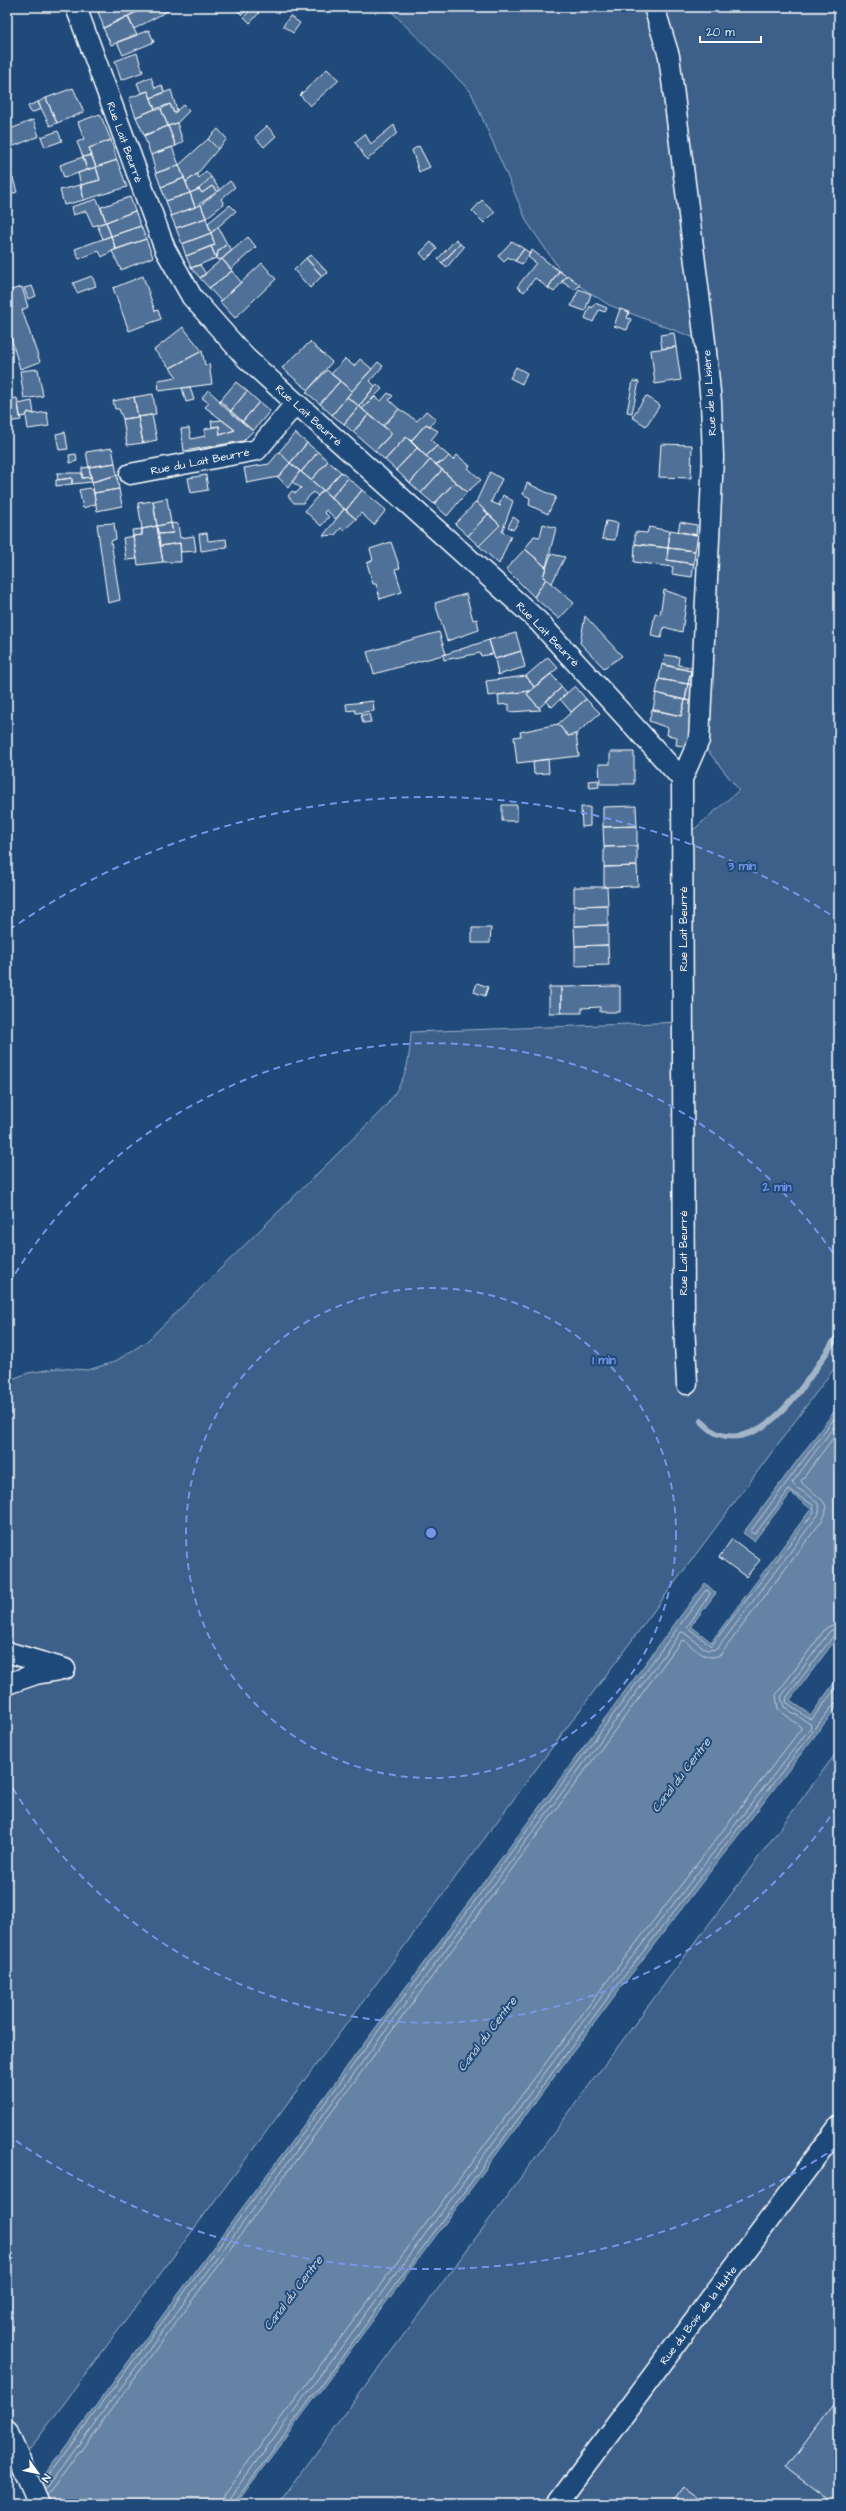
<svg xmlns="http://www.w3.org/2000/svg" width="846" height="2511" font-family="'Architects Daughter',sans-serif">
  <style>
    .green { fill: #3c618b; stroke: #9eb0c5 }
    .water { fill: #6583a4; stroke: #a3b5c8 }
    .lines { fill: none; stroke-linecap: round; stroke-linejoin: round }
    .shore { stroke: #c1cddb; stroke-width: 1 }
    .stream { stroke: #a3b5c8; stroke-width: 6 }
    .building { fill: #507197; stroke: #fff }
    .minor-casing { stroke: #fff; stroke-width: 23 }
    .minor { stroke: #1f4a7a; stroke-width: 20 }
    .ring { fill: none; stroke: #7795e8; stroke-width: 2; stroke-dasharray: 7 5 }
    .labels { text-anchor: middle; stroke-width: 4; stroke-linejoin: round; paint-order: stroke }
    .street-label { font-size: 11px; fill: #fff; stroke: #1f4a7a }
    .water-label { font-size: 12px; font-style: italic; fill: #d8e0e8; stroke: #1f4a7a }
    .centre { fill: #7795e8; stroke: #1f4a7a; stroke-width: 2 }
    .ring-label { font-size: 12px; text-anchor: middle; font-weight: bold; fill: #7795e8; stroke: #1f4a7a; stroke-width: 4; stroke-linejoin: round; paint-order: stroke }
  </style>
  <rect width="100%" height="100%" fill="#1f4a7a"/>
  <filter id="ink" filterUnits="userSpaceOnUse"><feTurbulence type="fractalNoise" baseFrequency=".025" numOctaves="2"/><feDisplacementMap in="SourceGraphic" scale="8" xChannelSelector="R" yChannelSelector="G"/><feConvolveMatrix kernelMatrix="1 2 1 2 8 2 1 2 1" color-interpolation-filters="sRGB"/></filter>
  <g filter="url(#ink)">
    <!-- green -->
    <path class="green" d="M387 7H839V1362L7 2480V1684L36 1674 7 1652V1381L28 1373 58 1368 88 1370 114 1362 146 1342 384 1108C406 1080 409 1067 411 1032L683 1022V839L739 790 699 740 705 342 609 305 564 276 527 222 471 92Z
      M839 1749V2504H278Z"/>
    <!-- water -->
    <path class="water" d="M839 1405V1635L790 1700 811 1715 837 1679 839 1681V1704L824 1724 616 1994 236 2504H23L705 1583 716 1593 691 1626 711 1642 811 1509 791 1493 754 1541 743 1533Z"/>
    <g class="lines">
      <!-- shore -->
      <path class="shore" d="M839 1633 834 1635 787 1697 786 1702 808 1718 812 1719 839 1684
        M42 2484 705 1591 708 1590 710 1594 687 1627 711 1646 814 1512 813 1505 789 1490 755 1534 750 1532 839 1412
        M45 2490 681 1632H683L707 1650 717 1649 818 1515C826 1499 799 1493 792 1483L839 1420
        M47 2496 681 1641 684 1640C695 1649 707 1663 721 1654L823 1519C835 1499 809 1494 801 1481L839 1430
        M222 2504 225 2493 604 1985 801 1729V1727L778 1709 776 1695 826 1628 839 1622
        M228 2504 230 2497 608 1988 811 1727 810 1724 784 1707 781 1697 830 1631 839 1628
        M233 2504 612 1992 834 1704 839 1702"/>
      <!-- stream -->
      <path class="stream" d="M701 1421C706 1425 712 1432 718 1434 770 1452 814 1369 839 1334"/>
    </g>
    <!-- building -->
    <path class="building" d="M110 7H147L104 28 98 12Z
      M147 7H175L134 29 128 16Z
      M234 7H250L242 15Z
      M253 7 259 13 250 23 244 17Z
      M127 16 137 35 111 45 103 28Z
      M290 16 300 23 293 33 283 26Z
      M149 30 154 42 123 55 117 42Z
      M137 53 143 72 121 80 115 61Z
      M327 69 339 80 310 106 300 95Z
      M151 77 155 88 162 85 164 92 151 98 148 91 141 93 137 83Z
      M73 88 84 112 57 123 46 98Z
      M171 90 177 111 174 113 170 104 155 109 151 98Z
      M148 91 155 109 136 117 129 98Z
      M46 98 57 123 50 126 38 102Z
      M38 102 41 109 31 113 28 106Z
      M170 104 174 113 183 105 189 111 177 123 168 126 161 109Z
      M155 109H161L168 126 144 135 136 117Z
      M100 114 111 140 89 148 92 155 83 157 77 142 84 139 78 122Z
      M33 120 39 136 14 146 8 130Z
      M177 123 183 142 176 146 168 126Z
      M394 125 397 133 367 160 355 142 365 134 371 144Z
      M168 126 176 146 151 155 144 136Z
      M267 126 276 136 264 147 255 137Z
      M218 129 227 139 218 149 208 139Z
      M58 131 62 141 45 147 41 137Z
      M208 139 218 149 197 174 186 182 179 165Z
      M111 140 117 160 96 167 89 148Z
      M419 146 430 167 419 172 412 150Z
      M172 147 179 165 156 173 151 155Z
      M91 155 96 167 87 170 83 157Z
      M83 157 87 170 64 178 60 165Z
      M117 160 127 187 84 200 81 185 100 180 96 167Z
      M179 165 184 178 161 187 156 173Z
      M96 167 100 180 81 185 78 173Z
      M206 171 211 177 199 189 190 193 186 182 197 174 199 178Z
      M211 177 220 190 217 192 212 186 202 193 199 189Z
      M13 178 17 192 7 195V179Z
      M184 178 190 193 166 201 161 187Z
      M230 181 235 187 221 199 224 204 206 218 201 205Z
      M80 185 84 200 64 205 60 190Z
      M212 186 217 192 195 207 190 193 199 189 202 193Z
      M190 193 195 207 171 216 166 201Z
      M130 197 135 211 106 222 101 207Z
      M97 199 106 222 93 226 86 211 73 215 71 207Z
      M482 200 495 212 484 223 472 211Z
      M201 205 206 218 176 228 171 216Z
      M230 205 236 211 211 233 208 223Z
      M135 211 141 226 111 236 106 222Z
      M206 218 211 233 182 244 176 228Z
      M106 222 111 236 103 239 97 225Z
      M141 226 146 239 116 249 111 236Z
      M218 227 227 244 218 251 216 258 211 246 215 245 211 233Z
      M211 233 215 245 186 256 182 244Z
      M111 236 116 249 102 257 99 251 79 259 75 249Z
      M248 237 256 247 231 269 222 259Z
      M146 239 153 257 121 270 112 251Z
      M456 239 460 244 442 263 438 259Z
      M512 241 524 249 515 261 508 257 504 262 498 256Z
      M431 242 437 249 426 260 420 253Z
      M227 244 232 250 222 259 217 260 218 251Z
      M460 244 464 247 447 267 442 263Z
      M211 246 216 258 191 268 186 256Z
      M524 249 530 253 522 264 515 261Z
      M532 250 559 271 548 288 535 278 524 292 517 287 536 263 528 257Z
      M311 255 328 273 322 276 306 258Z
      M306 258 322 276 310 288 294 270Z
      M222 259 232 271 209 288 200 278Z
      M262 263 276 279 235 318 220 302Z
      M200 265 206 274 200 278 191 268Z
      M232 271 241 282 221 301 209 288Z
      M559 271 566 276 554 292 548 288Z
      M567 275 580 285 575 290 562 282Z
      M92 276 96 286 77 293 73 283Z
      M143 276 155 311 158 310 161 319 129 331 113 288Z
      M32 286 36 296 28 299 24 288Z
      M22 287 28 307 22 310 40 362 20 369 7 324V291Z
      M579 289 591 294 585 311 571 306Z
      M595 303 607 308 605 312 599 310 593 322 585 318 590 306 592 308Z
      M620 309 629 312 627 318 631 319 627 330 614 326Z
      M183 327 202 351 170 368 154 350Z
      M674 333 676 347 662 349 660 335Z
      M310 342 332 362 308 390 282 368Z
      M676 347 681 380 655 384 651 350Z
      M202 351 205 365 209 364 212 384 159 391 158 380 177 377 170 368Z
      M345 359 354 366 360 359 372 369 352 391 331 374Z
      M378 362 383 366 370 381 375 386 359 406 347 397Z
      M516 367 527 373 522 384 510 378Z
      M38 369 43 396 24 399 20 371Z
      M327 370 340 381 320 404 306 392Z
      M340 381 352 391 332 415 320 404Z
      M633 381 639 382 632 413 627 412Z
      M236 382 247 391 230 412 219 402Z
      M377 384 382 389 362 409 359 406Z
      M190 387 194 400 186 402 182 388Z
      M208 390 253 431 243 441 184 451 181 429 189 428 191 439 205 436V429L219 426 220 435 235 430 205 407 209 403 202 398Z
      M247 391 259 402 242 422 230 412Z
      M388 393 393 396 389 400 399 409 383 426 362 409 375 397 381 401Z
      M153 394 156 414 138 417 134 397Z
      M646 396 660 405 646 426 632 417Z
      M134 397 138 417 123 419 119 409H115L113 401Z
      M347 397 359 406 344 424 332 415Z
      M17 398 21 420 7 422V400Z
      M32 401 34 414 28 412 26 416 20 417 18 404Z
      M259 402 270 411 253 431 242 422Z
      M359 406 369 415 353 432 344 424Z
      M399 409 417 421 426 411 436 419 430 426 426 424 411 441 406 437 385 460 375 451 392 433 383 426Z
      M28 412 34 414 47 412 49 426 28 429 26 416Z
      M369 414 392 433 375 451 353 432Z
      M152 415 157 440 143 443 138 417Z
      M138 417 143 443 127 445 123 419Z
      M222 420 235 430 220 435 219 426 212 427 211 421Z
      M426 424 438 431 431 440 437 446 426 456 411 441Z
      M65 432 68 449 59 450 56 434Z
      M295 433 307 443 290 463 279 452Z
      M406 437 417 448 396 470 385 460Z
      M307 443 318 452 301 472 290 463Z
      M661 444 692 445 691 478 659 477Z
      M437 446 449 456 443 462 436 464 426 456Z
      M112 448 115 463 89 467 86 452Z
      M417 448 430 460 410 483 396 470Z
      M279 452 290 463 278 477 247 483 244 468 269 464Z
      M318 452 328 461 311 480 301 472Z
      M76 454 77 461 70 463 69 455Z
      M457 455 470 466 468 468 481 480 467 492 436 464 443 462 449 456 453 460Z
      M430 460 442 470 421 493 410 483Z
      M328 461 341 472 324 491 311 480Z
      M115 463 117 475 92 482 89 467Z
      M290 463 300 471 288 488 278 477Z
      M89 467 91 477 82 478V468Z
      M442 470 455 482 434 504 421 493Z
      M300 471 323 490 318 496 313 492 303 503H294L288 496 292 491 296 493 301 488 292 482Z
      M341 472 348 478 331 498 324 491Z
      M490 472 502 479 491 502 501 506 499 505 503 495 513 501 502 532 511 536 499 564 479 546 500 525 476 502Z
      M57 473H82V478L91 477 92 482 72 484V478L58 480Z
      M117 475 119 489 94 493 92 482Z
      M206 475 208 490 191 493 188 478Z
      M72 478V484L56 486V480Z
      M348 478 362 490 346 510 331 498Z
      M455 482 467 492 447 516 434 504Z
      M527 483 556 497 548 514 529 505 530 498 523 494Z
      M89 488 93 490 96 504 83 508 79 490Z
      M119 489 122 506 97 511 94 493Z
      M323 490 344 509 336 519 326 510 324 512 329 517 321 526 305 511Z
      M362 490 386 510 374 525 361 513 356 519 346 510Z
      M167 498 171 523 157 526 153 501Z
      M153 501 157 526 142 529 138 503Z
      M476 502 488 514 468 536 455 524Z
      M344 509 356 519 344 530 341 528 335 535 323 536Z
      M488 514 500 525 479 546 468 536Z
      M513 517 519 521 513 530 508 527Z
      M606 521 618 523 615 540 602 539Z
      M680 522 697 525 696 535 678 532Z
      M114 523 116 539 111 541 120 600 108 603 97 524Z
      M171 523 173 533 158 534 157 526Z
      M171 523 178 524 180 538 194 536 196 551 181 552 180 543 160 546 158 534 173 533Z
      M543 524 556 528 546 567 525 549 534 536 540 537Z
      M157 526 163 562 138 565 133 536 142 535V529Z
      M649 527 670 531 668 548 635 544V532L647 533Z
      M142 529V535L133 536 132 530Z
      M670 530 698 535 695 551 668 548Z
      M207 533 208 541 226 539 227 547 201 551 199 534Z
      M133 536 137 559 126 560 123 538Z
      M391 542 400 568 395 569 402 592 380 599 376 584H373L367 563 373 560 370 549Z
      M180 543 181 562H163L160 546Z
      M635 544 668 548 667 560 694 564 692 577 672 574 673 567 634 562Z
      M668 548 695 551 694 564 667 560Z
      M525 549 546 567 543 577 546 579 534 597 506 569Z
      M551 554 565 557 552 583 543 577Z
      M546 579 574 603 559 619 534 597Z
      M664 590 687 598 682 632 664 627 661 638 651 636 655 613 660 615Z
      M466 594 473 620 477 619 479 630 447 641 435 603Z
      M585 616 622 656 604 668 580 643Z
      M439 632 446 654 374 674 367 652Z
      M516 633 521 651 495 659 489 640Z
      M489 640 493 654 481 656 480 653 444 660 443 655Z
      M521 651 525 667 498 675 495 659Z
      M665 655 679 657 678 665 701 669 698 686 688 684 691 671 663 665Z
      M548 657 558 668 534 687 526 676Z
      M662 664 691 671 688 684 659 679Z
      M551 674 562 687 539 708 527 694Z
      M526 676 534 687 530 691 488 696 486 681Z
      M659 679 688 684 685 700 656 693Z
      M688 684 698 686 696 702 685 700Z
      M575 686 586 699 571 712 560 699Z
      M562 687 567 693 552 707 546 701Z
      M530 691 527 694 541 710 509 712V704L499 705 498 695Z
      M656 693 685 700 681 716 653 710Z
      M586 699 600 713 576 734 568 736 558 724Z
      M685 700 696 702 689 747 676 745 677 737 667 735 668 728 649 721 652 709 681 716Z
      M373 701 374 711 356 713 355 710 347 711 346 704Z
      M369 714 371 722 363 723 361 715Z
      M558 724 568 736 576 734 579 756 517 763 514 737 521 736 520 732Z
      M610 752H634V784H600L599 764H610Z
      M548 759 549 773 534 774 533 761Z
      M598 780 599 787 590 788 588 781Z
      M502 805H517V821H502Z
      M636 806 637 826 603 827V807Z
      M581 807H590V826L582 827Z
      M637 826V846L604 847 603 827Z
      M637 846V866L604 867V847Z
      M637 866 638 886 604 887V867Z
      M574 887H607L608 905 574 906Z
      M608 905V925L574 926V906Z
      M608 925V945L575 946 574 926Z
      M472 928H491L490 943H472Z
      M608 945 609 965 575 966V946Z
      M477 983 488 987 485 996 474 992Z
      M620 986V1012H600V1007L582 1008V1013H561V987Z
      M549 987H561V1013H549Z
      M732 1539 760 1560 746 1577 719 1557Z
      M839 2398V2504H834L786 2468Z
      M683 2487 706 2504H670Z"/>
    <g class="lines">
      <defs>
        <path id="minor" d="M76 7 165 249 192 297 246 358 538 621 682 779 684 1323 687 1384
          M654 7 669 56 705 342 711 402 713 458 699 740 682 779
          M130 474 257 450 296 403
          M7 1652 65 1669
          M7 1684 36 1674 59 1670
          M7 2431 39 2504
          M557 2504 839 2126"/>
      </defs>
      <!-- minor casing -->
      <use href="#minor" class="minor-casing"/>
      <!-- minor -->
      <use href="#minor" class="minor"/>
    </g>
  </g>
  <!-- distance rings -->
  <g class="ring">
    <circle cx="431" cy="1533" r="245"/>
    <path d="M837 1807A490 490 0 0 1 9 1782M9 1284A490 490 0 0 1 837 1259"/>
    <path d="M837 2147A736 736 0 0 1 9 2136M9 930A736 736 0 0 1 837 919"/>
  </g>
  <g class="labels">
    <!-- street labels -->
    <g class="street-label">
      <text transform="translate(125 142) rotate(70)" y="4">Rue Lait Beurré</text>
      <text transform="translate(709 393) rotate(-94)" y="4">Rue de la Lisière</text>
      <text transform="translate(309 415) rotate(42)" y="4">Rue Lait Beurré</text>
      <text transform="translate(200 461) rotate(-11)" y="4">Rue du Lait Beurré</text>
      <text transform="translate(548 634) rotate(46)" y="4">Rue Lait Beurré</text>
      <text transform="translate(683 929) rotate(-90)" y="4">Rue Lait Beurré</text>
      <text transform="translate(683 1253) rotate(-90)" y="4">Rue Lait Beurré</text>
      <text transform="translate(698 2315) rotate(-53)" y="4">Rue du Bois de la Hutte</text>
    </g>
    <!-- water labels -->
    <g class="water-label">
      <text transform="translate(681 1775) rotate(-53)" y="4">Canal du Centre</text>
      <text transform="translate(487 2034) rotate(-53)" y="4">Canal du Centre</text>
      <text transform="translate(293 2293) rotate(-53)" y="4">Canal du Centre</text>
    </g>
  </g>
  <circle cx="431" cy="1533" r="6" class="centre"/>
  <g class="ring-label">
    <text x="742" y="870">3 min</text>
    <text x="777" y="1191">2 min</text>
    <text x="604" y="1364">1 min</text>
  </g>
  <!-- margin -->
  <rect width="846" height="2511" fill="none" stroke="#1f4a7a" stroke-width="24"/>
  <rect x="12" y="12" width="822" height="2487" fill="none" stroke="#fff" stroke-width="1.5" filter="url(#ink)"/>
  <!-- north arrow -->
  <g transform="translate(38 2473) rotate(123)" stroke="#1f4a7a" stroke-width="3" paint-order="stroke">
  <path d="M0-3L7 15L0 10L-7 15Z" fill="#ffffff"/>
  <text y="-6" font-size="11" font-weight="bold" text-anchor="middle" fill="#ffffff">N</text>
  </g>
  <!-- scale -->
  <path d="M700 36v6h61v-6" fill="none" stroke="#ffffff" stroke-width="2"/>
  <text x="706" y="36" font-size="12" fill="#ffffff" stroke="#1f4a7a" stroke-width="3" paint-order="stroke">20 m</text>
</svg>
